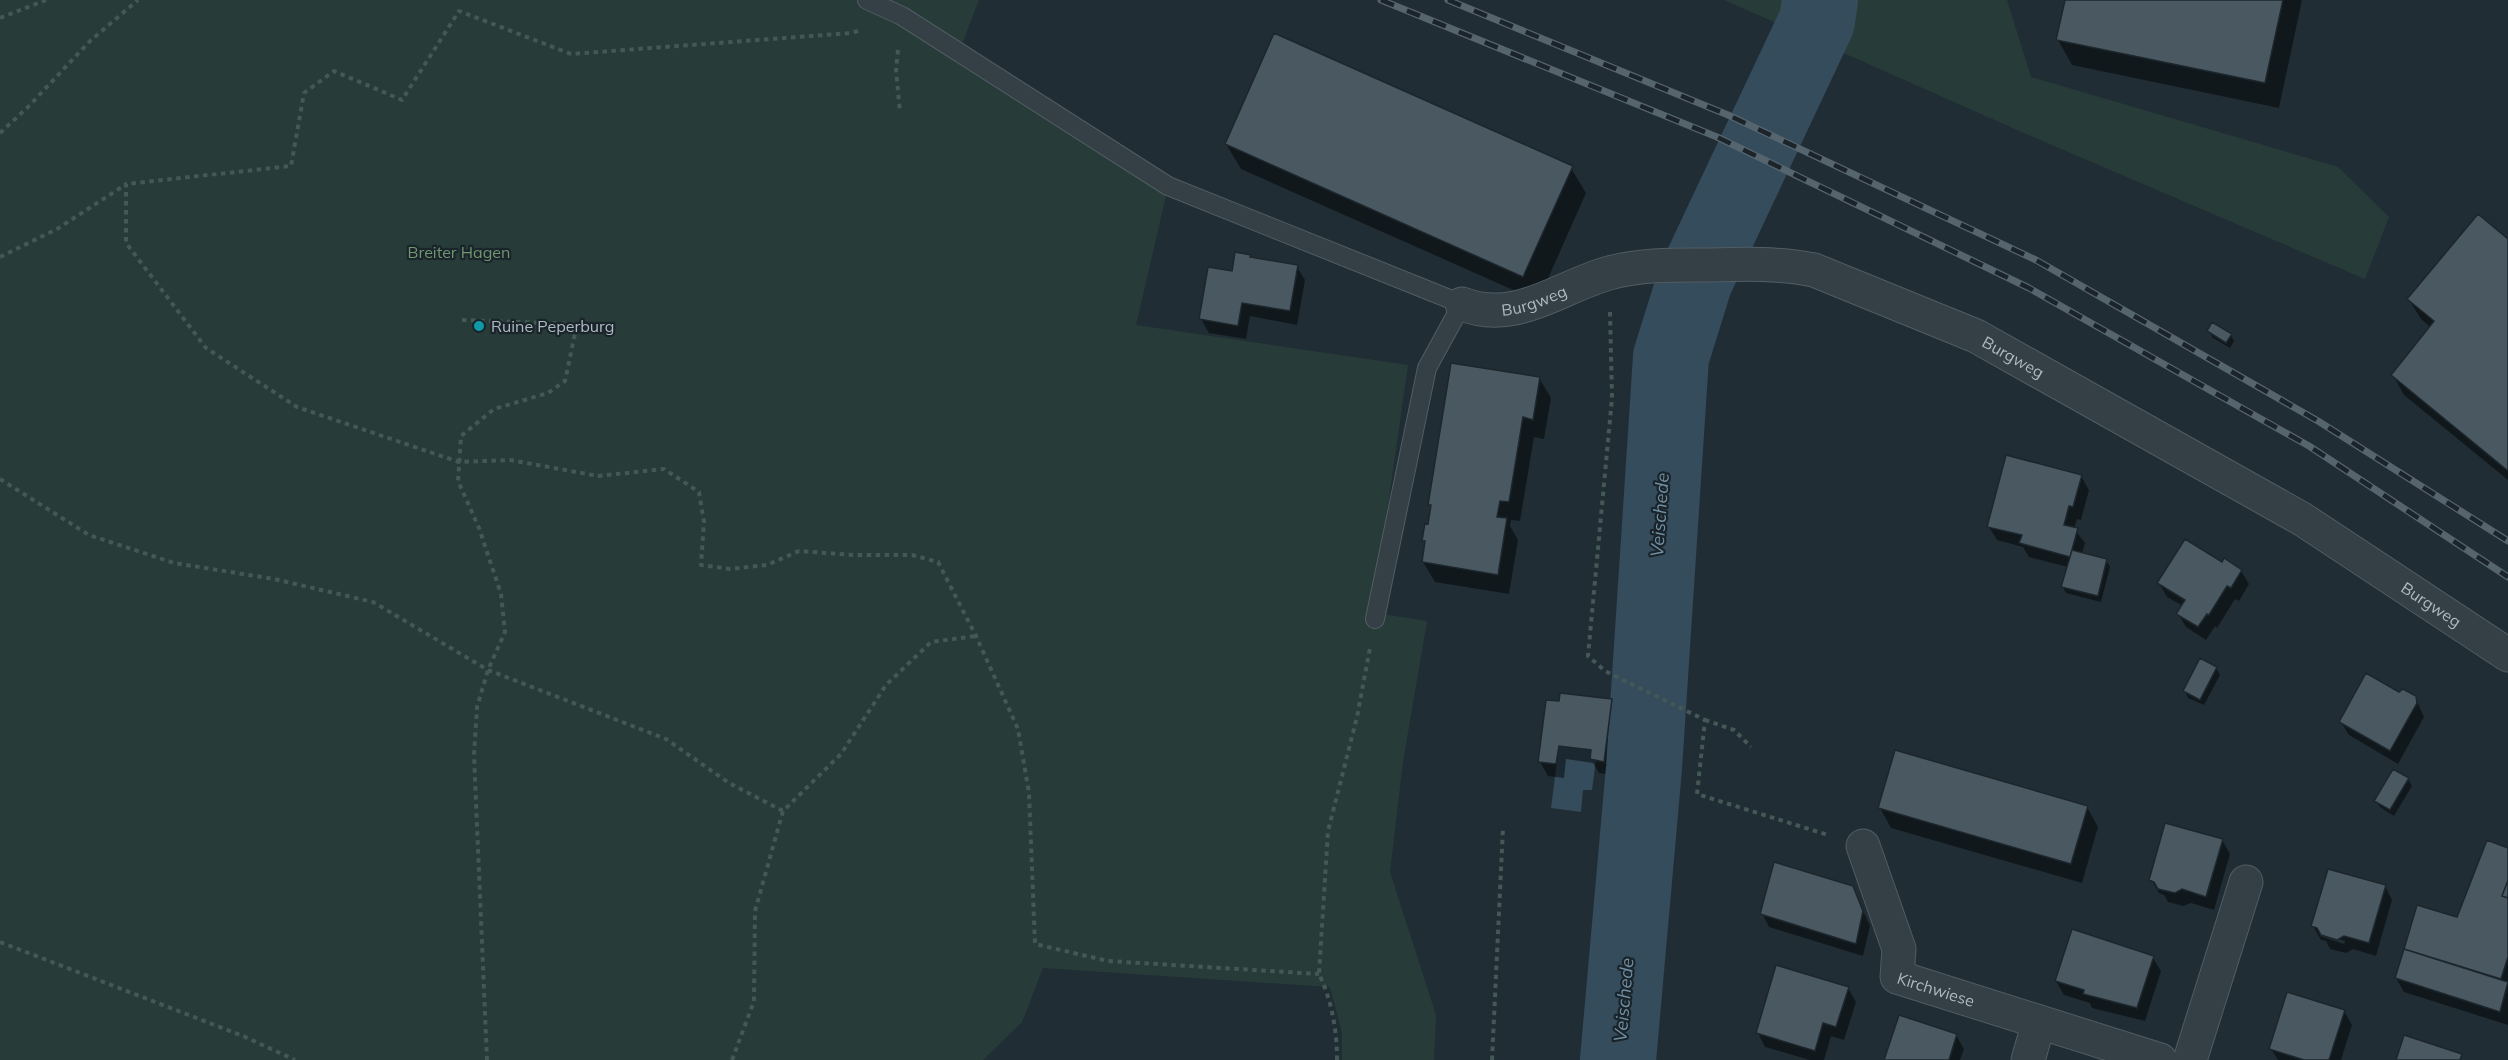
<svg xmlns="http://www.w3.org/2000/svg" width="2508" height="1060" font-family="Mulish,sans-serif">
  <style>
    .green { fill: #273c38 }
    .water { fill: #354c5c }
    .shadow { fill: #0007; fill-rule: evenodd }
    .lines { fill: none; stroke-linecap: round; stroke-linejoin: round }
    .river { stroke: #354c5c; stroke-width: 76 }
    .building { fill: #495861; stroke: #1c262c; stroke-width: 1.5 }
    .service-casing { stroke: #515d64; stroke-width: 20 }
    .minor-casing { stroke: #515d64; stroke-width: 35 }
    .path { stroke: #445856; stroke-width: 4; stroke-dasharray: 4.5 4.5; stroke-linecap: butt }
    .service { stroke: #343f46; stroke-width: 18 }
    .minor { stroke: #343f46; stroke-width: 33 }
    .rail-casing { stroke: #56646d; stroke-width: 7 }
    .rail { stroke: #1a242a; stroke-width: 4.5; stroke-dasharray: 14; stroke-linecap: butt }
    .culture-dot { fill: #0f9aa8; stroke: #1a242a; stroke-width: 2 }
    .labels { text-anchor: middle; stroke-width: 4.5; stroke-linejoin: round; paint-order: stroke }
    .park-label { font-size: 16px; fill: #6f9770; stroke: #1a242a }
    .street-label { font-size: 16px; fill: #aebac3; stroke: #1a242a }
    .poi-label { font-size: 16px; fill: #aebac3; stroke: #1a242a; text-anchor: start }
    .water-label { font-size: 18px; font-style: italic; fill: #7091a5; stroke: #1a242a }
  </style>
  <rect width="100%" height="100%" fill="#212d35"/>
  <!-- green -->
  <path class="green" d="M0 0H979L955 62 1166 196 1136 325 1408 365 1373 610 1388 615 1427 621 1403 762 1390 872 1436 1015 1434 1060H1342V1033L1330 987 1043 968 1022 1022 983 1060H0Z
    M1724 0H2007L2031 77 2338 167 2389 217 2365 279 2024 133Z"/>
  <!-- water -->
  <path class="water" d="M1559 746 1591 750 1590 759 1596 760 1592 790H1583L1581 812 1551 808Z"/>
  <!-- shadow -->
  <path class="shadow" d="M2066 0H2302L2279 108 2072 65 2058 40Z
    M1226 144 1571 168 1586 193 1538 301 1241 169Z
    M2508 241V480L2404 395 2393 375 2431 328 2421 319 2409 300Z
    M1250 256 1251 258 1297 267 1305 280 1297 325 1250 316 1246 339 1209 333 1201 319Z
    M2209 331 2231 335 2234 341 2230 348 2213 338Z
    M1539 378 1551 398 1544 439 1534 437 1520 521 1511 520 1510 526 1518 540 1509 594 1435 582 1423 562 1426 545 1424 541 1429 526 1432 508 1430 505Z
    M2081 476 2089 490 2081 520 2077 519 2074 529 2085 543 2082 554 2106 560 2110 567 2101 602 2066 593 2062 586 2068 567 2029 557 2023 547 1997 540 1989 527Z
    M2222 564 2241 571 2249 584 2239 601 2235 599 2217 628 2215 626 2206 640 2186 627 2178 614 2183 606 2167 597 2159 583Z
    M2216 668 2220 675 2204 705 2188 698 2185 691Z
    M2400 694 2415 697 2424 717 2398 764 2349 735 2341 722Z
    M1611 700 1619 714 1612 775 1599 773 1593 763 1566 759 1564 778 1548 776 1540 762Z
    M2408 779 2412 786 2394 816 2380 807 2376 801Z
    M2087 807 2098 827 2082 883 1891 828 1880 808Z
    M2222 840 2230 854 2214 910 2191 903 2183 906 2168 902 2164 895 2159 893 2151 879Z
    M2508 850V1025L2404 992 2396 978 2418 907 2458 919Z
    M2385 886 2392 900 2376 956 2353 949 2346 953 2330 949 2326 941 2321 940 2313 926ZM2320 933 2345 941 2344 944 2320 936Z
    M1852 887 1870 926 1863 956 1769 927 1762 913Z
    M2153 958 2161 971 2145 1021 2092 1008 2090 1003 2064 995 2056 981Z
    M1848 988 1856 1002 1844 1040 1831 1036 1824 1060H1810L1765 1047 1758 1033Z
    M2344 1011 2352 1025 2341 1060H2278L2271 1049Z
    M1956 1035 1964 1049 1960 1060H1886Z"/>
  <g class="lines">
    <!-- river -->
    <path class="river" d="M1618 1060 1644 768 1671 357 1695 280 1817 21 1820 0"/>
  </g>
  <!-- building -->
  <path class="building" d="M2065 0H2283L2265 83 2056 40Z
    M1274 33 1573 166 1523 277 1225 144Z
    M2478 214 2508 239V471L2391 375 2434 321 2407 299Z
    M1235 252 1251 255 1250 257 1298 265 1290 311 1242 303 1238 326 1199 319 1208 267 1232 271Z
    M2212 322 2232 334 2226 343 2207 331Z
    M1451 363 1540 377 1533 420 1523 417 1509 502 1500 501 1497 517 1507 518 1498 575 1422 562 1425 541H1422L1425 523 1428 524 1431 505H1428Z
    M2006 455 2082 475 2073 507 2069 506 2064 525 2078 528 2070 557 2019 543 2022 535 1987 527Z
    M2185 539 2222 562 2224 558 2242 570 2231 588 2227 586 2209 615 2207 614 2198 627 2176 614 2185 600 2157 583Z
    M2072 550 2107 559 2098 596 2061 587Z
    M2200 658 2217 667 2200 700 2183 691Z
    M2366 673 2399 692 2403 689 2416 696 2417 703 2390 751 2339 722Z
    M1560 693 1612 699 1604 762 1590 759 1591 750 1559 746 1556 764 1538 762 1546 700 1559 701Z
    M1895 750 2088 806 2071 864 1878 808Z
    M2393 769 2409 778 2390 810 2374 801Z
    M2165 823 2223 839 2206 897 2182 889 2175 893 2158 889 2154 882 2149 880Z
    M2487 840 2508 848V880L2502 896 2508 898V957L2501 979 2404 949 2417 905 2457 917Z
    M1774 862 1853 886 1863 911 1856 944 1760 914Z
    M2328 869 2386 885 2369 943 2344 936 2337 940 2321 935 2317 928 2311 926Z
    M2508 880V898L2502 896Z
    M2072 929 2154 956 2137 1008 2083 994 2084 990 2055 981Z
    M2404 949 2508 982 2500 1012 2395 978Z
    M1776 965 1849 987 1836 1027 1823 1023 1815 1051 1756 1033Z
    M2287 992 2345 1010 2329 1060H2304L2269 1049Z
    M1899 1015 1957 1034 1949 1060H1884Z
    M2404 1035 2462 1054 2460 1060H2396Z"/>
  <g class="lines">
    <defs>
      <path id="service" d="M867 0 902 16 1168 186 1462 304 1427 368 1375 619"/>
      <g id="minor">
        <path id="s1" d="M1462 304C1516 325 1559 287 1609 273 1642 264 1676 265 1709 265 1745 264 1779 263 1814 270L1976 336 2302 519 2508 655"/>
        <path id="s2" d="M1863 846 1899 949 1897 977 2160 1060"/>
        <path d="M2028 1060 2039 1022"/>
        <path d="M2190 1060 2246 882"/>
      </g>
    </defs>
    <!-- service casing -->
    <use href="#service" class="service-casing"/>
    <!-- minor casing -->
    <use href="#minor" class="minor-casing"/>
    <!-- path -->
    <path class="path" d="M0 18 46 0
      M858 31 851 33 571 54 459 11 402 100 334 71 304 93 291 166 126 184V243L206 348 297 407 459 462 510 460 598 476 664 469 699 492 704 522 701 565 730 569 767 565 799 551 853 555H912L938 562 976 636 1018 729 1029 793 1035 944 1108 961 1319 974
      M898 50 896 70 900 112
      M0 133 28 107 90 41 138 0
      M0 257 57 229 125 185
      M1610 312 1612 398 1588 656 1605 671 1705 720 1697 794 1828 835
      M462 320 577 324 565 381 548 393 494 409 461 436 458 481 479 528 501 594 505 632 488 670 477 707 474 755 487 1060
      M0 479 89 535 174 563 274 579 373 602 488 670 666 739 729 783 783 811
      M1705 720 1734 730 1751 747
      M0 942 243 1036 295 1060
      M732 1060 754 1001 755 911 783 811 841 754 886 685 931 642 976 636
      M1337 1060C1337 1031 1332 1001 1319 974L1328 831 1357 717 1370 648
      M1492 1060 1503 828"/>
    <!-- service -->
    <use href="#service" class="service"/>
    <!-- minor -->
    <use href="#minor" class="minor"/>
    <defs>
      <path id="rail" d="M1381 0 1717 137 2029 288 2309 446 2508 577
        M1448 0 1728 115 2036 260 2318 421 2508 541"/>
    </defs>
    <!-- rail casing -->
    <use href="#rail" class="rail-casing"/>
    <!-- rail -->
    <use href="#rail" class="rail"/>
  </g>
  <!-- markers -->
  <circle class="culture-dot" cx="479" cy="326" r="6"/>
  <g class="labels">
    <!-- park labels -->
    <g class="park-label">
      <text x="459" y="258">Breiter Hagen</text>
    </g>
    <!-- street labels -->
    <g class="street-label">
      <text dy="6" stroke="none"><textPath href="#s1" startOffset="74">Burgweg</textPath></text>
      <text dy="6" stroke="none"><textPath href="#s1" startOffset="578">Burgweg</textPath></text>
      <text dy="6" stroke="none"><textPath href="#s1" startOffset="1064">Burgweg</textPath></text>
      <text dy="6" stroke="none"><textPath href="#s2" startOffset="178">Kirchwiese</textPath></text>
    </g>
    <!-- poi labels -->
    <g class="poi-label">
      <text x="491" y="332">Ruine Peperburg</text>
    </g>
    <!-- water labels -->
    <g class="water-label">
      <text transform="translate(1660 515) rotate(-86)" y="6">Veischede</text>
      <text transform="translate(1624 1000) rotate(-85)" y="6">Veischede</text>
    </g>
  </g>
</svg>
